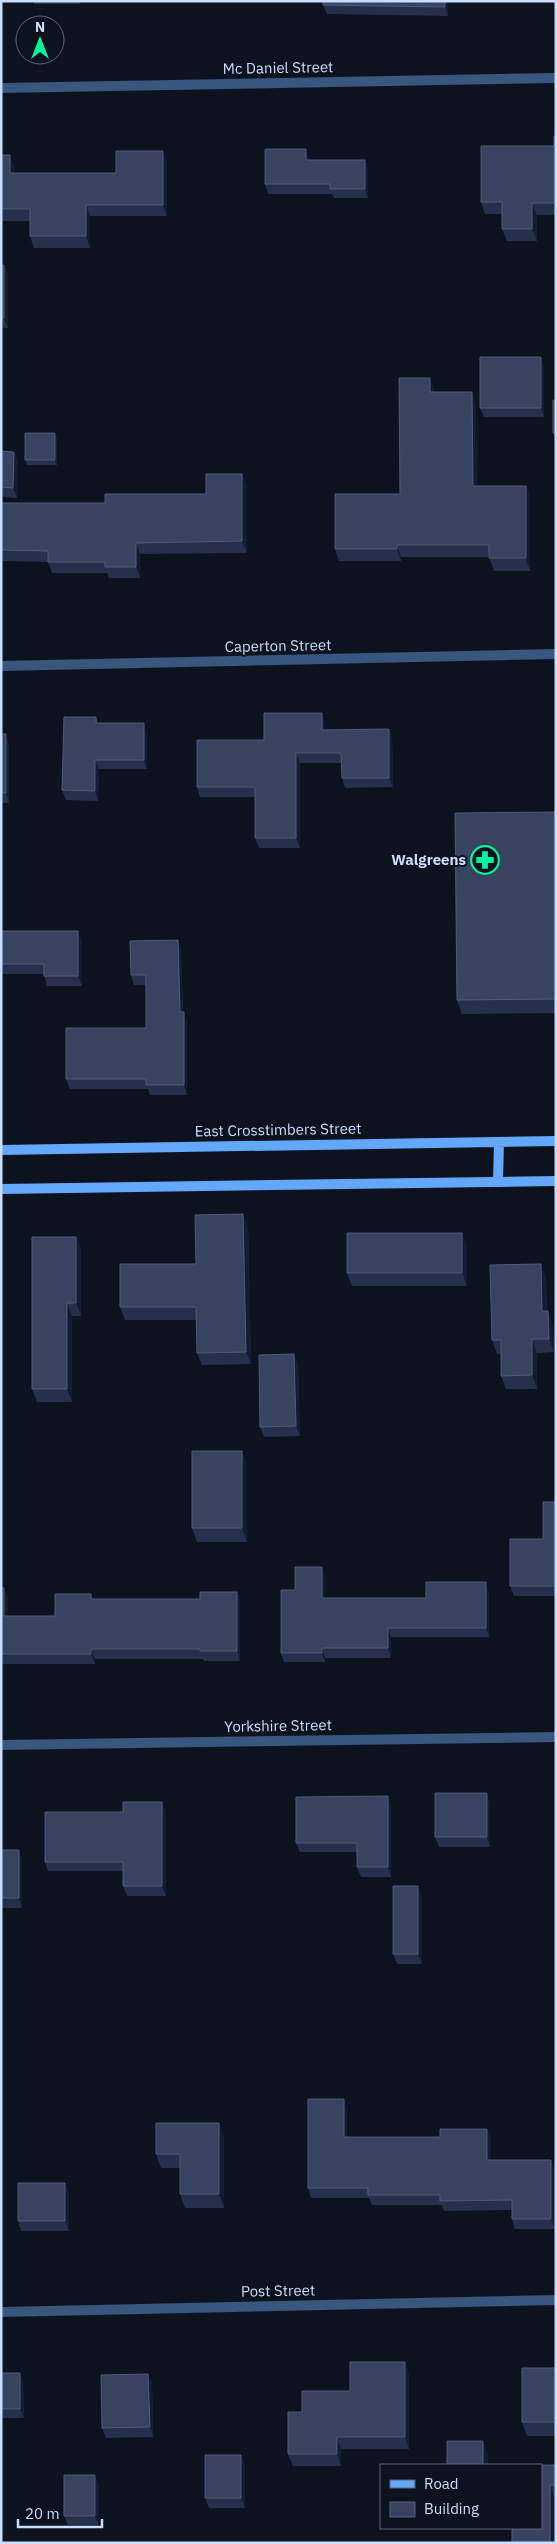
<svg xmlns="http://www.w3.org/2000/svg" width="557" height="2544" font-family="'IBM Plex Sans',sans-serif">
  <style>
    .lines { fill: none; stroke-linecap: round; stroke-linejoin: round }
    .street { stroke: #38567e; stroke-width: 10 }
    .secondary { stroke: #63a7fe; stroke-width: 10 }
    .wall { fill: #25304d }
    .shaded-wall { fill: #141c33 }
    .building { fill: #374360; stroke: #4e5b79 }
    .labels { text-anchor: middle; stroke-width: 4; stroke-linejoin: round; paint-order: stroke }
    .street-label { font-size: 15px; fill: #cbddff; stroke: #0d121f }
    .poi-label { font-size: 15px; font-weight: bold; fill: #cbddff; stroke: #0d121f; text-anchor: end }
  </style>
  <rect width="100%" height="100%" fill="#0d121f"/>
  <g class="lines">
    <!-- street -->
    <path class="street" d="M1 88 556 78
      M1 666 556 654
      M1 1745 556 1737
      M1 2312 556 2300"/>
    <!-- secondary -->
    <path class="secondary" d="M1 1150 556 1141
      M498 1182 499 1142
      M1 1189 556 1181"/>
  </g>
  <!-- wall -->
  <path class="wall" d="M33 1H80V4H34Z
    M448 1V16L327 14 323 5Z
    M556 136V215H537V241H507L502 229V214H485L481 202 554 146Z
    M1 155 14 166V173H116L167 163V216H90V248H34L30 236V221H1Z
    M309 159V160L368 170V198H334L332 194H268L265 184Z
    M1 265 8 274V328H1Z
    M544 367V417H484L480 408Z
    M434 390V392L476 405 477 486H526L530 498V571H494L489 557H401V561H339L335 549 400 494Z
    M556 400V441L553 433Z
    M57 438V465H27L25 460Z
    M1 451 14 452 18 462 17 498 1 497Z
    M242 474 247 485V553L140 554V578H109L107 573H52L48 562 1 561V503H105L206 494Z
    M96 717 98 723 147 733V769H99L98 801 66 800 62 790Z
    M325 723V730L389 729 392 739 393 787 345 788 342 778 341 763H300V848H259L255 838V797H200L197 787 264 740Z
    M1 734 9 744V803H1Z
    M556 812V1013L462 1014 457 1000Z
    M1 931 82 941V986H47L44 974H1Z
    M178 940 181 950 183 1012 187 1022V1095H150L148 1089H70L66 1079 146 1028V985H134L131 975Z
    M248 1227 251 1364 202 1365 197 1353V1320H125L120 1307 196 1264Z
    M76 1237 81 1251V1316H72V1402H37L32 1389Z
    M467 1247V1286H352L347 1273Z
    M546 1277 547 1311 553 1325 554 1352 537 1353V1389H506L501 1376V1354H497L492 1340Z
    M298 1363 300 1436 264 1437 260 1427Z
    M242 1451 247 1465V1542H197L192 1528Z
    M556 1502V1596H514L510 1586 543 1539Z
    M325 1577V1598H426L489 1592V1637H391V1658H325V1662H284L281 1653 295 1590Z
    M1 1588 8 1597V1616H55L91 1594 92 1599 240 1601V1661H204L203 1659H95V1664H1Z
    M490 1803V1847H439L435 1837Z
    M391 1806V1877H361L357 1867V1852H300L296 1843Z
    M166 1811V1896H127L123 1886V1871H48L45 1862Z
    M1 1850 22 1860V1908H1Z
    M422 1896V1964H397L393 1954Z
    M347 2109V2137L491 2138V2160L555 2170V2229H515L512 2219V2210L444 2211 442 2205H372L369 2198H311L308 2188Z
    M219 2123 224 2137V2208H185L180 2194V2168H161L156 2154Z
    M69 2192V2231H21L18 2221Z
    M556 2368V2436H527L522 2422Z
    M1 2373 23 2382 24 2418H1Z
    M148 2374 152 2384 153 2437 106 2438 102 2428Z
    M409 2374V2449H341V2466H293L288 2454 302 2412 350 2391Z
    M488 2455V2465H556L555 2543 541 2465H447Z
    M245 2465V2508H209L205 2498Z
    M99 2485V2525H68L64 2516Z"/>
  <!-- shaded-wall -->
  <path class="shaded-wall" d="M445 1H448V16L445 7Z
    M306 149 309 159V170L306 160Z
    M163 151 167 163V216L163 205Z
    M10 155 14 166V184L10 173Z
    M365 160 368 170V198L365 189Z
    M532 203 537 215V241L532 229Z
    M86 205 90 216V248L86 236Z
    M4 265 8 274V328L4 318Z
    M541 357 544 367V417L541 408Z
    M430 378 434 390V405L430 392Z
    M472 392 476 405 477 498 473 486Z
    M55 433 57 438V465L55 460Z
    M14 452 18 462 17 498 13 488Z
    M242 474 247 485V553L242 541Z
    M526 486 530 498V571L526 558Z
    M136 543 140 554V578L136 567Z
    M397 545 401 557V561L397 549Z
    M322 713 325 723V740L322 730Z
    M144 723 147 733V769L144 760Z
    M389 729 392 739 393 787 389 778Z
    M6 734 9 744V803L6 793Z
    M296 753 300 763V848L296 838Z
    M95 760 99 769 98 801 95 791Z
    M78 931 82 941V986L78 976Z
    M178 940 181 950 183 1022 180 1012Z
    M184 1012 187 1022V1095L184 1085Z
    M243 1214 248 1227 251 1364 246 1352Z
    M462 1233 467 1247V1286L462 1273Z
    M76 1237 81 1251V1316L76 1303Z
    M541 1264 546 1277 547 1325 542 1311Z
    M67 1303 72 1316V1402L67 1389Z
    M548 1311 553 1325 554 1352 549 1339Z
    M532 1339 537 1353V1389L532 1375Z
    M294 1354 298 1363 300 1436 296 1426Z
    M242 1451 247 1465V1542L242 1528Z
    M322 1567 325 1577V1607L322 1598Z
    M486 1582 489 1592V1637L486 1628Z
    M4 1588 8 1597V1626L4 1616Z
    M237 1592 240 1601V1661L237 1651Z
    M388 1628 391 1637V1658L388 1648Z
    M322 1648 325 1658V1662L322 1653Z
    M91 1649 95 1659V1664L91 1654Z
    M487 1793 490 1803V1847L487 1837Z
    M388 1796 391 1806V1877L388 1867Z
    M162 1802 166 1811V1896L162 1886Z
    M19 1850 22 1860V1908L19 1898Z
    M418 1886 422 1896V1964L418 1954Z
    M344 2099 347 2109V2147L344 2137Z
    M219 2123 224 2137V2208L219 2194Z
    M487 2129 491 2138V2170L487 2160Z
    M551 2160 555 2170V2229L551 2219Z
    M65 2183 69 2192V2231L65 2221Z
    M405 2362 409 2374V2449L405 2437Z
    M20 2373 23 2382 24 2418 20 2409Z
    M148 2374 152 2384 153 2437 150 2427Z
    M337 2437 341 2449V2466L337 2454Z
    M483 2441 488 2455V2465H483Z
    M241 2455 245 2465V2508L241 2498Z
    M95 2475 99 2485V2525L95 2516Z
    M550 2485 555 2499V2543H550Z"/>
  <!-- building -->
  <path class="building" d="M323 1H445V7L323 5Z
    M554 136H556V203H532V229H502V202H481V146H554Z
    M265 149H306V160H365V189H330V184H265Z
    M116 151H163V205H86V236H30V209H1V155H10V173H116Z
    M1 265H4V318H1Z
    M480 357H541V408H480Z
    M399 378H430V392H472L473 486H526V558H489V545H397V549H335V494H400Z
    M553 400H556V433H553Z
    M25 433H55V460H25Z
    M1 451 14 452 13 488 1 487Z
    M206 474H242V541L136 543V567H105V562H48V551L1 550V503H105V494H206Z
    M264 713H322V730L389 729V778H342L341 753H296V838H255V787H197V740H264Z
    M64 717H96V723H144V760H95V791L62 790Z
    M1 734H6V793H1Z
    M556 812V999L457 1000 455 813Z
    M1 931H78V976H44V964H1Z
    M178 940 180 1012H184V1085H146V1079H66V1028H146V975H131L130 941Z
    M243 1214 246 1352 197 1353 196 1307H120V1264H196L195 1215Z
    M347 1233H462V1273H347Z
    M32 1237H76V1303H67V1389H32Z
    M541 1264 542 1311H548L549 1339H532V1375L501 1376V1340H492L490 1265Z
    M294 1354 296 1426 260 1427 259 1355Z
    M192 1451H242V1528H192Z
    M543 1502H556V1586H510V1539H543Z
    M295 1567H322V1598H426V1582H486V1628H388V1648H322V1653H281V1590H295Z
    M1 1588H4V1616H55V1594H91V1599H200V1592H237V1651H200V1649H91V1654H1Z
    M435 1793H487V1837H435Z
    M388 1796V1867H357V1843H296V1797Z
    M123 1802H162V1886H123V1862H45V1812H123Z
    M1 1850H19V1898H1Z
    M393 1886H418V1954H393Z
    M308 2099H344V2137H440V2129H487V2160H551V2219H512V2200L440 2201V2195H368V2188H308Z
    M156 2123H219V2194H180V2154H156Z
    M18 2183H65V2221H18Z
    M350 2362H405V2437H337V2454H288V2412H302V2391H350Z
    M522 2368H556V2422H522Z
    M1 2373H20V2409H1Z
    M148 2374 150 2427 102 2428 101 2375Z
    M447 2441H483V2465H556V2485H550V2543H512V2528H541V2465H447Z
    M205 2455H241V2498H205Z
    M64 2475H95V2516H64Z"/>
  <!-- icons -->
  <defs>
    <symbol id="pharmacy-ring" viewBox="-11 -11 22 22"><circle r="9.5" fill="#0d121f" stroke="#01f59d" stroke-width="1.5"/><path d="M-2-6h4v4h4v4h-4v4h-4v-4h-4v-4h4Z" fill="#01f59d"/></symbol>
  </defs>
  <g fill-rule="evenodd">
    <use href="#pharmacy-ring" x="469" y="844" width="32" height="32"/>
  </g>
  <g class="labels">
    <!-- street labels -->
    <g class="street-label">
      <text transform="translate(278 68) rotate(-1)" y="5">Mc Daniel Street</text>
      <text transform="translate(278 646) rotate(-1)" y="5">Caperton Street</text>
      <text transform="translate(278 1130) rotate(-1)" y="5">East Crosstimbers Street</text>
      <text transform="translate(278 1726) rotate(-1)" y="5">Yorkshire Street</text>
      <text transform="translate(278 2291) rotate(-1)" y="5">Post Street</text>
    </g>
    <!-- poi labels -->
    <g class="poi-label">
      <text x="466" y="865">Walgreens</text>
    </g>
  </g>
  <!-- border -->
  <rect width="557" height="2544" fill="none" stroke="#cbddff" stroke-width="5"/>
  <!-- legend -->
  <rect x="380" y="2464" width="162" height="65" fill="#0d121f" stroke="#596379"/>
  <rect x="390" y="2480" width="25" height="8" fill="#63a7fe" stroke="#596379"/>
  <text x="424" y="2489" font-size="15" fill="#cbddff">Road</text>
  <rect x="390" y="2502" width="25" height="15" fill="#374360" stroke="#596379"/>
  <text x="424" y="2514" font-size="15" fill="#cbddff">Building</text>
  <!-- north arrow -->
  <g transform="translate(40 40)"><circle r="24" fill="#0d121f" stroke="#596379"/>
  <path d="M0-4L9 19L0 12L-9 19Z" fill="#01f59d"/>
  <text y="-8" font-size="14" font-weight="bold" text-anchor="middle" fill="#cbddff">N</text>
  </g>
  <!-- scale -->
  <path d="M18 2519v8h84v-8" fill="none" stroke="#cbddff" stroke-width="2.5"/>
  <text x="25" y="2519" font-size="15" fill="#cbddff" stroke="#0d121f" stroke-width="4" paint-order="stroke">20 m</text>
</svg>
